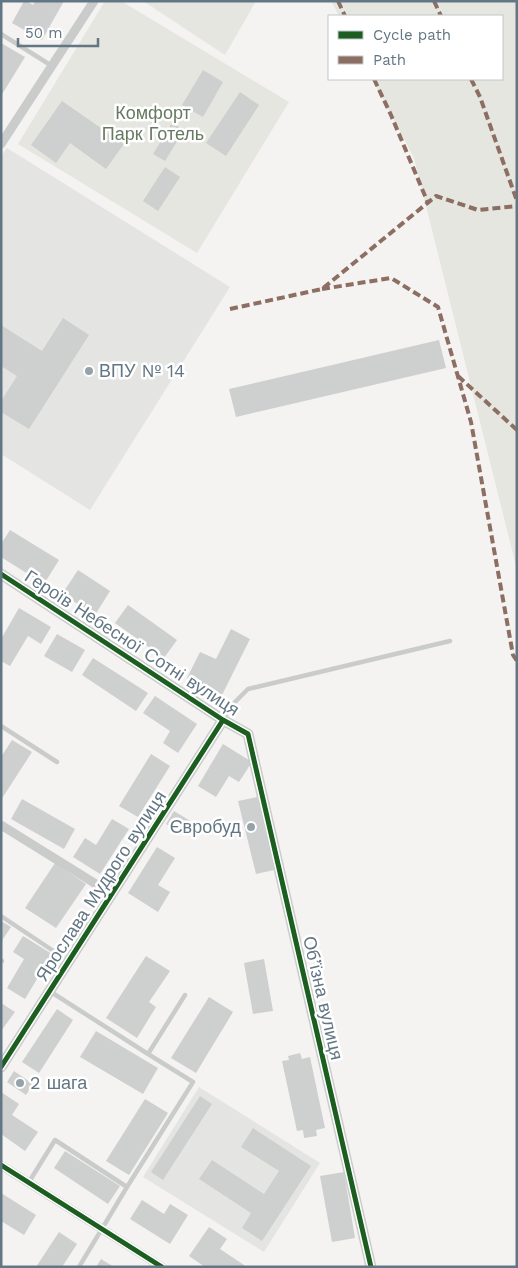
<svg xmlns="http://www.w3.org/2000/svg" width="518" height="1268" font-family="'Work Sans',sans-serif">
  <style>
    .built { fill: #e4e5e3 }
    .green { fill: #e4e6df }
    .building { fill: #cecfcf }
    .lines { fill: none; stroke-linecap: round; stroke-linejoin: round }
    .service { stroke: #cacccc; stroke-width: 4.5 }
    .minor { stroke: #cacccc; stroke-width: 9 }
    .tertiary { stroke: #cacccc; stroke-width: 11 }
    .quiet { stroke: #8d6e63; stroke-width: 4; stroke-dasharray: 8 4; stroke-linecap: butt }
    .cycleway-casing { stroke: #fff; stroke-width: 8 }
    .cycleway { stroke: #1b5e20; stroke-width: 5 }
    .poi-dot { fill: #95a2aa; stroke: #fff; stroke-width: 2 }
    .labels { text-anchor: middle; stroke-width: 5; stroke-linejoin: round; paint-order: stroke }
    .park-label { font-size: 18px; fill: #677a61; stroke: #fff }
    .poi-label { font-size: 18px; fill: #627683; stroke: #fff; text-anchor: start }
    .street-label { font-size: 18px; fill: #627683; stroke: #fff }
  </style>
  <rect width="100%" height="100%" fill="#f4f3f1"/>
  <!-- built -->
  <path class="built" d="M7 148 230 287 90 510 1 454V156Z
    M199 1087 320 1163 264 1252 143 1177Z"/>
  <!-- green -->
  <path class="green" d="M105 1H121L289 102 197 253 18 144Z
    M143 1H256L225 55Z
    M331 1H517V570L414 158 372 79H502V16H339Z"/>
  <!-- building -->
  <path class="building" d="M24 1H27L33 5 35 1H64L42 40 12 23Z
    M1 43 25 57 1 96Z
    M203 70 223 82 203 117 182 105Z
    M240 92 259 105 226 156 206 143Z
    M62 101 124 144 106 169 70 143 56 163 31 145Z
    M172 123 184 130 165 161 153 154Z
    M165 167 180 177 158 211 143 201Z
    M63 318 89 335 29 429 1 412V401L17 376 1 366V325L42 351Z
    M439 340 446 368 236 417 229 389Z
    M10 530 59 560 44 584 1 557V544Z
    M78 570 110 591 95 615 62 594Z
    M128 605 177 640 164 658 115 623Z
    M19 608 51 627 41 644 28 636 10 666 1 661V639Z
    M231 629 250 639 222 695 187 678 200 652 216 659Z
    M57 634 85 650 72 672 44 656Z
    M93 658 148 693 136 711 82 675Z
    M155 696 197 724 178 753 163 743 170 731 143 713Z
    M12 740 32 752 1 800V757Z
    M223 744 252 762 239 782 229 776 216 797 198 786Z
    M151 754 170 766 138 817 119 806Z
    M257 797 274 870 256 874 238 801Z
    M22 799 75 829 64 849 11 819Z
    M174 811 192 822 184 835 166 824Z
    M112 819 129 829 100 874 73 857 85 838 96 845Z
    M157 847 175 858 158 885 170 892 158 912 128 893Z
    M55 863 86 884 56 928 25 908Z
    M1 921 11 927 1 942Z
    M23 936 52 954 25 999 7 988 24 959 13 952Z
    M146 956 170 971 149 1002 156 1007 137 1038 106 1018Z
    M264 959 273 1011 253 1014 244 963Z
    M209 997 233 1012 196 1073 171 1058Z
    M1 1003 15 1012 1 1031Z
    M57 1009 73 1020 39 1073 22 1062Z
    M96 1031 158 1068 143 1094 80 1057Z
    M300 1053 302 1059 310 1057 325 1128 316 1130 317 1136 304 1138 303 1130 297 1131 282 1061 289 1060 288 1056Z
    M14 1071 33 1084 26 1095 7 1082Z
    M1 1092 19 1104 12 1115 38 1132 25 1151 1 1134Z
    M200 1096 212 1104 163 1180 151 1172Z
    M145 1099 168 1113 129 1175 106 1161Z
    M253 1128 311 1166 262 1241 242 1228 251 1213 199 1179 212 1160 264 1194 279 1171 241 1147Z
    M65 1151 120 1186 108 1204 54 1168Z
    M344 1172 355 1238 332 1242 320 1176Z
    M1 1193 36 1215 24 1235 1 1221Z
    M142 1200 164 1214 170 1204 188 1215 170 1244 130 1219Z
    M209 1227 227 1239 220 1249 247 1267H205L189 1256Z
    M59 1232 77 1244 62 1267H36Z
    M101 1259 114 1267H96Z"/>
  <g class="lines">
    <!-- service -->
    <path class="service" d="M1 34 52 66
      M224 718 232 705 248 689 450 641
      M1 726 57 762
      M1 916 55 952 58 974
      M1 961H2
      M51 992 148 1054 185 995
      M29 1182 55 1140 127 1187 79 1267
      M127 1187 193 1082 148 1054"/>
    <!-- minor -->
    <path class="minor" d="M1 144 94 1
      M1 825 112 894
      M1 1165 162 1267"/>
    <!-- tertiary -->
    <path class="tertiary" d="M1 574 223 720 248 734 371 1267
      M1 1067 223 720"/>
    <!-- quiet -->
    <path class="quiet" d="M338 1 345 16
      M434 1 441 16
      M374 79 391 115 428 203
      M471 79 480 97 517 201
      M322 289 391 278 438 307 471 422 513 655 517 661
      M230 309 322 289 436 196 478 210 517 206
      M458 376 517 430"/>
    <defs>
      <path id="cycleway" d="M1 574 223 720 248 734 371 1267
        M1 1067 223 720
        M1 1165 162 1267"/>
    </defs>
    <!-- cycleway casing -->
    <use href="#cycleway" class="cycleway-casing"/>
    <!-- cycleway -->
    <use href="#cycleway" class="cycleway"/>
  </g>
  <!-- markers -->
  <g class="poi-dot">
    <circle cx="89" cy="371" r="5"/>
    <circle cx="251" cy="827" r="5"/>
    <circle cx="20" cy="1083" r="5"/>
  </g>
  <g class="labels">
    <!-- park labels -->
    <g class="park-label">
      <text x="153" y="119">Комфорт<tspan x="153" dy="21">Парк Готель</tspan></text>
    </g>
    <!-- poi labels -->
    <g class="poi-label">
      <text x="99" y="377">ВПУ № 14</text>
      <text x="241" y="833" text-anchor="end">Євробуд</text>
      <text x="30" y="1089">2 шага</text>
    </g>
    <!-- street labels -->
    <g class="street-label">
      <text transform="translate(132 643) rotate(33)" y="6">Героїв Небесної Сотні вулиця</text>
      <text transform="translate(101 886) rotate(-57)" y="6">Ярослава Мудрого вулиця</text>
      <text transform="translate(323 998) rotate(77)" y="6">Об’їзна вулиця</text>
    </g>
  </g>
  <!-- border -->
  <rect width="518" height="1268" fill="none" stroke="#627683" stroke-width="5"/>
  <!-- legend -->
  <rect x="328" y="15" width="175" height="65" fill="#ffffff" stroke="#c0c8cd"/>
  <rect x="338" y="31" width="25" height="8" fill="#1b5e20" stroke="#c0c8cd"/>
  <text x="373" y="40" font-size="15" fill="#627683">Cycle path</text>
  <rect x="338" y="56" width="25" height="8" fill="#8d6e63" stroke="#c0c8cd"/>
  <text x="373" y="65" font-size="15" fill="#627683">Path</text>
  <!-- scale -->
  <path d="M18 38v8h80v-8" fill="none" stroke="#627683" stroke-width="2.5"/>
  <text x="25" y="38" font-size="15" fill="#627683" stroke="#ffffff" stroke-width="4" paint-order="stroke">50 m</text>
</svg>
